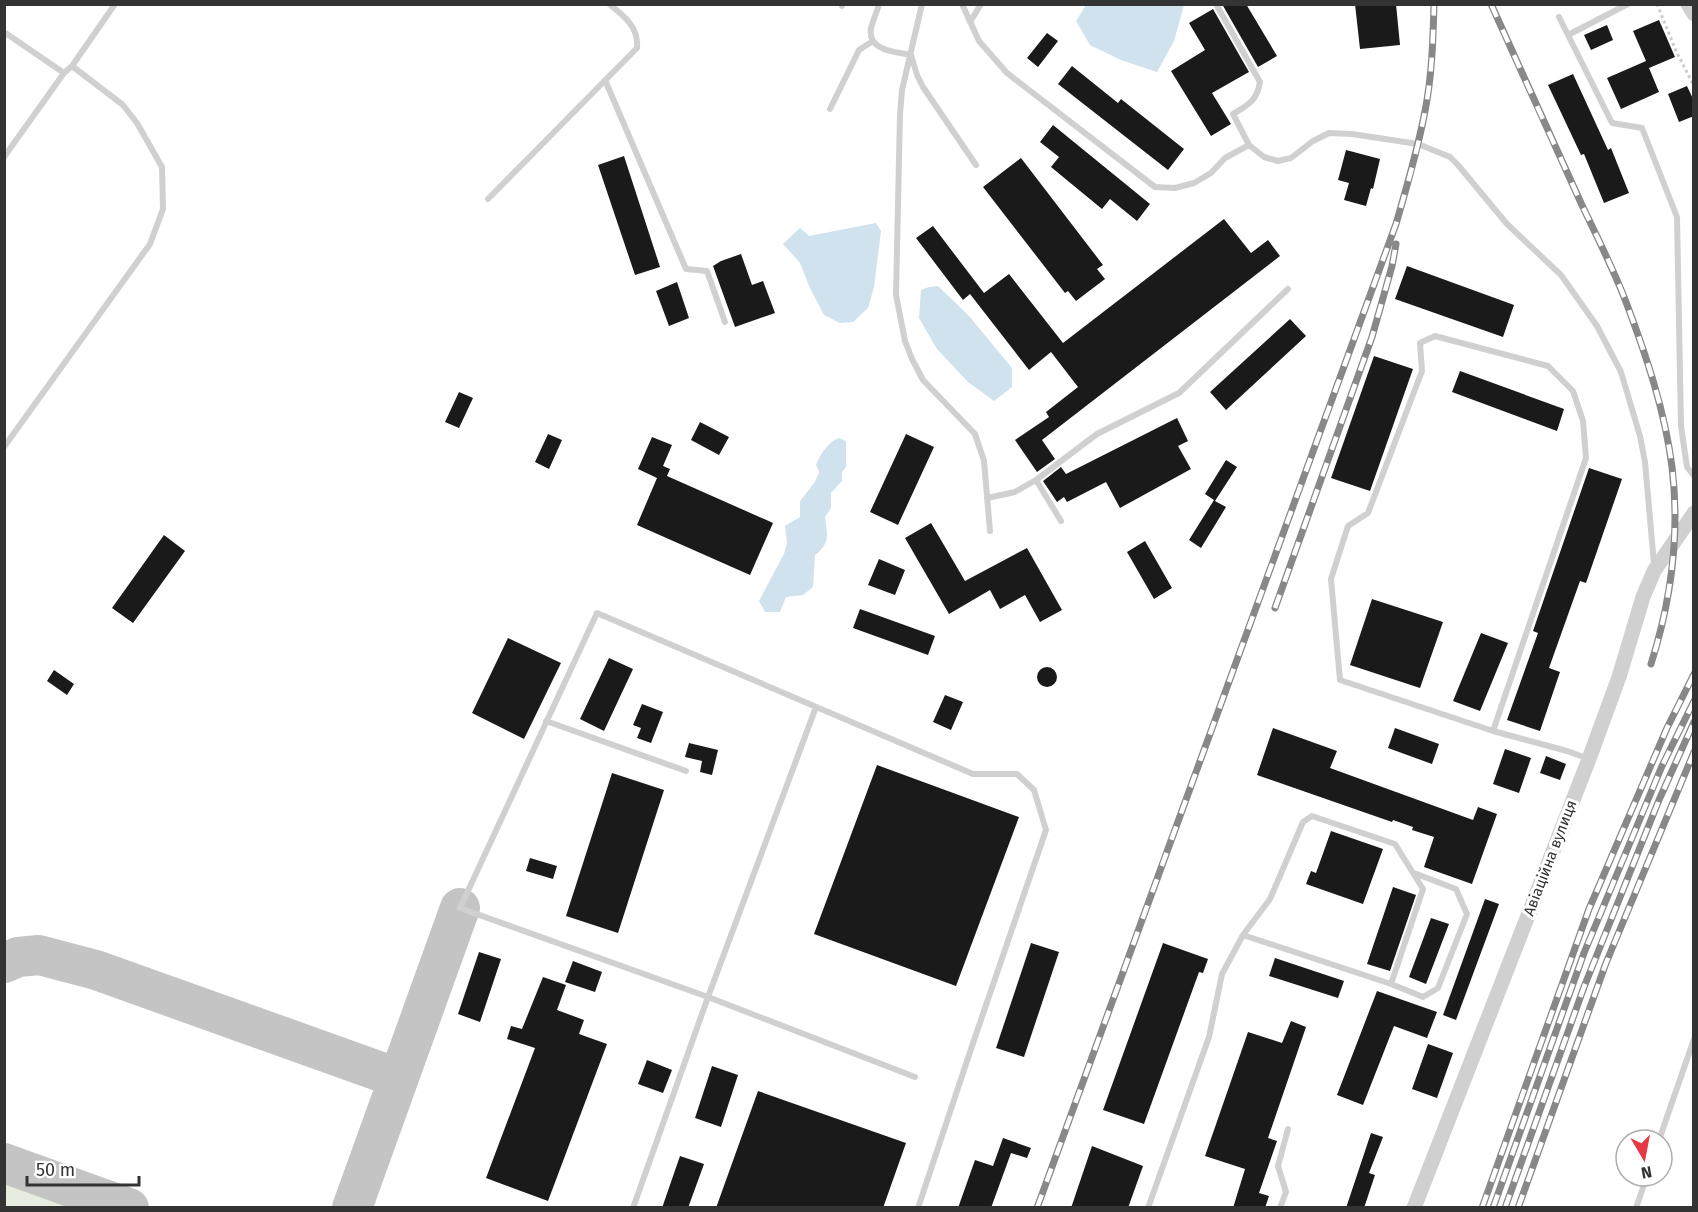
<svg xmlns="http://www.w3.org/2000/svg" width="1698" height="1212" font-family="'Fira Sans',sans-serif">
  <style>
    .green { fill: #e6ecdf }
    .water { fill: #cfe2ee }
    .lines { fill: none; stroke-linecap: round; stroke-linejoin: round }
    .taxiway { stroke: #c4c4c4; stroke-width: 40 }
    .building { fill: #1a1a1a }
    .path { stroke: #cdcdcd; stroke-width: 3; stroke-dasharray: 3 3; stroke-linecap: butt }
    .service { stroke: #d0d0d0; stroke-width: 6 }
    .tertiary { stroke: #d0d0d0; stroke-width: 15 }
    .rail-casing { stroke: #888; stroke-width: 7 }
    .rail { stroke: #fff; stroke-width: 4.5; stroke-dasharray: 14; stroke-linecap: butt }
    .labels { text-anchor: middle; stroke-width: 6; stroke-linejoin: round; paint-order: stroke }
    .street-label { font-size: 15px; fill: #333; stroke: #fff }
  </style>
  <rect width="100%" height="100%" fill="#fff"/>
  <!-- green -->
  <path class="green" d="M4 1171H5L103 1207H5Z"/>
  <!-- water -->
  <path class="water" d="M1086 5H1184L1174 41 1157 72 1121 60 1090 45 1076 21Z
    M876 223 881 231 874 287 868 308 853 322 840 323 824 315 810 288 800 263 783 244 800 228 809 236Z
    M938 286 969 316 1012 368V387L994 401 968 382 937 349 919 318 921 290 929 287Z
    M839 438 846 441V467L842 472V481L831 493V508L825 517C827 534 831 543 815 555L813 587 803 595 786 597 780 612H765L759 601 784 554 787 543 785 526 800 517V501L815 482 819 472 816 465C820 454 828 442 839 438Z"/>
  <g class="lines">
    <!-- taxiway -->
    <path class="taxiway" d="M4 963 18 957 39 955 96 970 398 1078
      M4 1163 129 1208
      M352 1208 460 908"/>
  </g>
  <!-- building -->
  <path class="building" d="M1222 4H1246L1277 56 1258 67Z
    M1355 4H1396L1400 45 1360 49Z
    M1213 9 1249 72 1212 93 1231 124 1211 136 1171 71 1205 50 1189 23Z
    M1659 20 1675 57 1649 68 1659 92 1621 109 1607 78 1646 61 1633 31Z
    M1607 25 1613 40 1591 50 1584 35Z
    M1047 33 1058 41 1038 67 1027 58Z
    M1072 66 1118 103 1121 99 1184 149 1168 170 1058 84Z
    M1573 74 1608 150 1611 148 1629 193 1604 203 1584 154 1581 155 1548 85Z
    M1687 86 1694 101V116L1679 122 1668 94Z
    M1053 125 1150 204 1137 221 1110 199 1102 209 1051 167 1059 157 1040 142Z
    M1346 150 1380 159 1373 189 1371 188 1366 206 1344 200 1349 183 1338 180Z
    M624 156 660 267 635 275 598 165Z
    M1021 158 1103 265 1097 269 1105 279 1076 301 1068 291 1065 293 983 187Z
    M1224 219 1251 253 1268 240 1280 256 1042 440 1055 459 1037 472 1015 440 1049 417 1046 412 1078 387 1051 352 1029 370 970 294 963 300 916 238 933 226 984 293 1009 274 1063 343Z
    M741 254 752 285 763 281 775 313 735 327 713 266 721 261Z
    M1407 266 1514 305 1503 337 1395 299Z
    M677 282 689 318 669 326 656 291Z
    M1290 319 1306 336 1226 410 1210 392Z
    M1374 356 1413 369 1370 491 1331 478Z
    M1460 371 1564 409 1557 431 1452 392Z
    M459 392 473 398 459 428 445 422Z
    M1177 418 1188 441 1178 446 1191 469 1120 508 1106 482 1067 502 1064 497 1057 502 1043 481 1061 467 1066 474Z
    M700 422 729 437 719 455 691 440Z
    M548 434 562 440 549 469 535 462Z
    M906 434 934 447 898 525 870 512Z
    M652 437 672 445 663 466 670 469 667 476 773 523 750 575 637 525 657 478 638 469Z
    M1226 460 1237 467 1215 501 1226 507 1201 548 1189 540 1214 500 1205 494Z
    M1589 468 1622 479 1586 583 1580 581 1549 668 1560 672 1540 731 1507 720 1538 633 1533 631Z
    M931 523 965 581 1027 548 1062 610 1040 622 1025 595 1000 609 990 590 949 614 905 538Z
    M164 535 185 551 133 623 112 608Z
    M1145 541 1172 588 1154 599 1127 552Z
    M879 559 905 570 895 595 868 585Z
    M1372 599 1443 622 1420 688 1350 665Z
    M860 609 935 636 928 655 853 628Z
    M1481 633 1508 643 1480 711 1453 701Z
    M508 638 561 663 524 739 472 713Z
    M609 658 633 669 604 731 580 719Z
    M1037 677a10 10 0 1 1 20 0a10 10 0 1 1-20 0Z
    M54 670 74 684 67 695 47 681Z
    M945 695 963 702 951 730 933 722Z
    M642 704 663 712 651 743 637 738 641 728 633 725Z
    M1273 728 1337 751 1330 768 1473 820 1478 807 1497 814 1472 884 1424 867 1434 837 1412 830 1413 827 1393 820 1392 822 1257 775Z
    M1395 728 1439 744 1432 764 1388 748Z
    M689 743 718 750 712 775 700 772 702 761 685 757Z
    M1505 749 1531 758 1519 793 1493 784Z
    M1546 756 1566 764 1560 780 1540 773Z
    M877 765 1019 817 956 986 814 934Z
    M612 773 664 790 618 933 566 916Z
    M1331 831 1383 849 1363 904 1306 884 1311 871 1316 873Z
    M530 858 557 866 553 879 526 871Z
    M1393 887 1416 895 1390 971 1367 964Z
    M1485 899 1499 904 1456 1020 1443 1015Z
    M1431 918 1449 924 1426 984 1409 977Z
    M1031 943 1059 952 1024 1057 996 1048Z
    M1163 943 1208 959 1203 973 1199 972 1144 1124 1103 1110Z
    M479 952 501 959 480 1022 458 1014Z
    M1275 958 1344 981 1338 998 1269 976Z
    M573 961 602 972 595 992 565 982Z
    M543 977 566 985 557 1010 584 1020 579 1034 607 1044 548 1201 486 1178 535 1048 507 1039 511 1026 522 1029Z
    M1377 991 1437 1012 1427 1038 1394 1026 1363 1105 1337 1095Z
    M1291 1021 1306 1027 1268 1138 1277 1141 1259 1193 1269 1196 1265 1208H1233L1245 1169 1205 1156 1248 1032 1282 1043Z
    M1428 1044 1453 1053 1437 1098 1412 1089Z
    M647 1060 672 1070 663 1093 638 1084Z
    M712 1066 738 1075 721 1127 695 1118Z
    M758 1091 906 1143 883 1208H716Z
    M1371 1133 1383 1137 1369 1173 1375 1175 1364 1208H1346Z
    M1003 1138 1031 1148 1027 1158 1011 1153 991 1208H958L975 1160 993 1166Z
    M1092 1146 1143 1166 1128 1208H1071Z
    M680 1156 704 1164 688 1208H662Z"/>
  <g class="lines">
    <!-- path -->
    <path class="path" d="M1657 4 1676 51 1694 86"/>
    <!-- service -->
    <path class="service" d="M879 4C877 12 873 20 871 28 867 51 896 52 911 55L917 75 923 87 976 165
      M922 4 902 90 900 114 896 295 905 341 912 359 923 380 975 434 984 461 990 531
      M962 4 979 41 1007 73 1155 187 1175 188 1194 183 1211 173 1225 158 1249 145 1264 157 1278 161 1291 158 1313 141 1329 133 1352 134 1418 144 1450 157 1458 165 1507 224 1561 275 1597 326 1621 372 1640 436 1645 462 1654 564
      M1216 4 1260 82C1257 101 1248 105 1233 114L1249 145
      M842 6 843 4
      M1559 17 1612 123 1642 128 1677 217 1681 426 1687 467 1694 476
      M970 22 981 4
      M4 32 64 73
      M1568 35 1628 4
      M605 80 686 269 707 271 725 322
      M830 109 859 50 873 41
      M4 157 64 73 72 66 115 4
      M488 199 637 48C639 27 624 16 609 4
      M4 447 150 244 163 209 162 167 137 123 123 105 72 66
      M1036 480 1061 521
      M987 498 1015 492 1036 480 1097 434 1179 393 1288 289
      M816 707 708 997 915 1077
      M546 721 686 771
      M1493 731 1586 458 1583 421 1573 391 1548 366 1435 336 1420 343 1422 371 1368 513 1348 526 1331 579 1340 680 1493 731 1567 751 1589 759
      M1391 984 1423 997 1438 988 1467 914 1456 889 1414 873
      M1659 1140 1694 1039
      M633 1208 708 997 460 908 597 613 973 774H1017L1034 790 1046 830 972 1046 918 1208
      M1148 1208 1209 1037 1222 974 1243 935 1270 899 1303 822 1312 816 1395 844 1423 889 1391 984 1243 935
      M1280 1208 1286 1192 1278 1166 1288 1129
      M1636 1208 1647 1176"/>
    <!-- tertiary -->
    <path class="tertiary" d="M1688 4 1694 14
      M1414 1208 1589 759 1619 677 1643 597 1654 571 1694 513"/>
    <defs>
      <path id="rail" d="M1491 4C1521 71 1551 137 1581 203 1596 235 1613 268 1626 302 1646 355 1665 411 1672 467 1680 533 1671 601 1651 664
        M1275 608 1372 337 1392 266 1396 244
        M1037 1208 1396 224C1407 186 1418 149 1425 111 1432 76 1433 40 1434 4
        M1482 1208 1589 909 1667 728 1694 674
        M1493 1208 1584 953 1662 766 1694 701
        M1505 1208 1584 987 1659 800 1694 722
        M1518 1208 1606 963 1694 752"/>
    </defs>
    <!-- rail casing -->
    <use href="#rail" class="rail-casing"/>
    <!-- rail -->
    <use href="#rail" class="rail"/>
  </g>
  <g class="labels">
    <!-- street labels -->
    <g class="street-label">
      <text transform="translate(1550 858) rotate(-69)" y="5">Авіаційна вулиця</text>
    </g>
  </g>
  <!-- border -->
  <rect width="1698" height="1212" fill="none" stroke="#333333" stroke-width="12"/>
  <!-- north arrow -->
  <g transform="translate(1644 1158) rotate(170)"><circle r="28" fill="#ffffff" stroke="#adadad" stroke-width="1.5"/>
  <path d="M0-4.5L10 22L0 15L-10 22Z" fill="#e63946"/>
  <text y="-9" font-size="16" font-weight="bold" text-anchor="middle" fill="#333333">N</text>
  </g>
  <!-- scale -->
  <path d="M27 1176v9h112v-9" fill="none" stroke="#333333" stroke-width="3"/>
  <text x="36" y="1176" font-size="18" fill="#333333" stroke="#ffffff" stroke-width="4.5" paint-order="stroke">50 m</text>
</svg>
